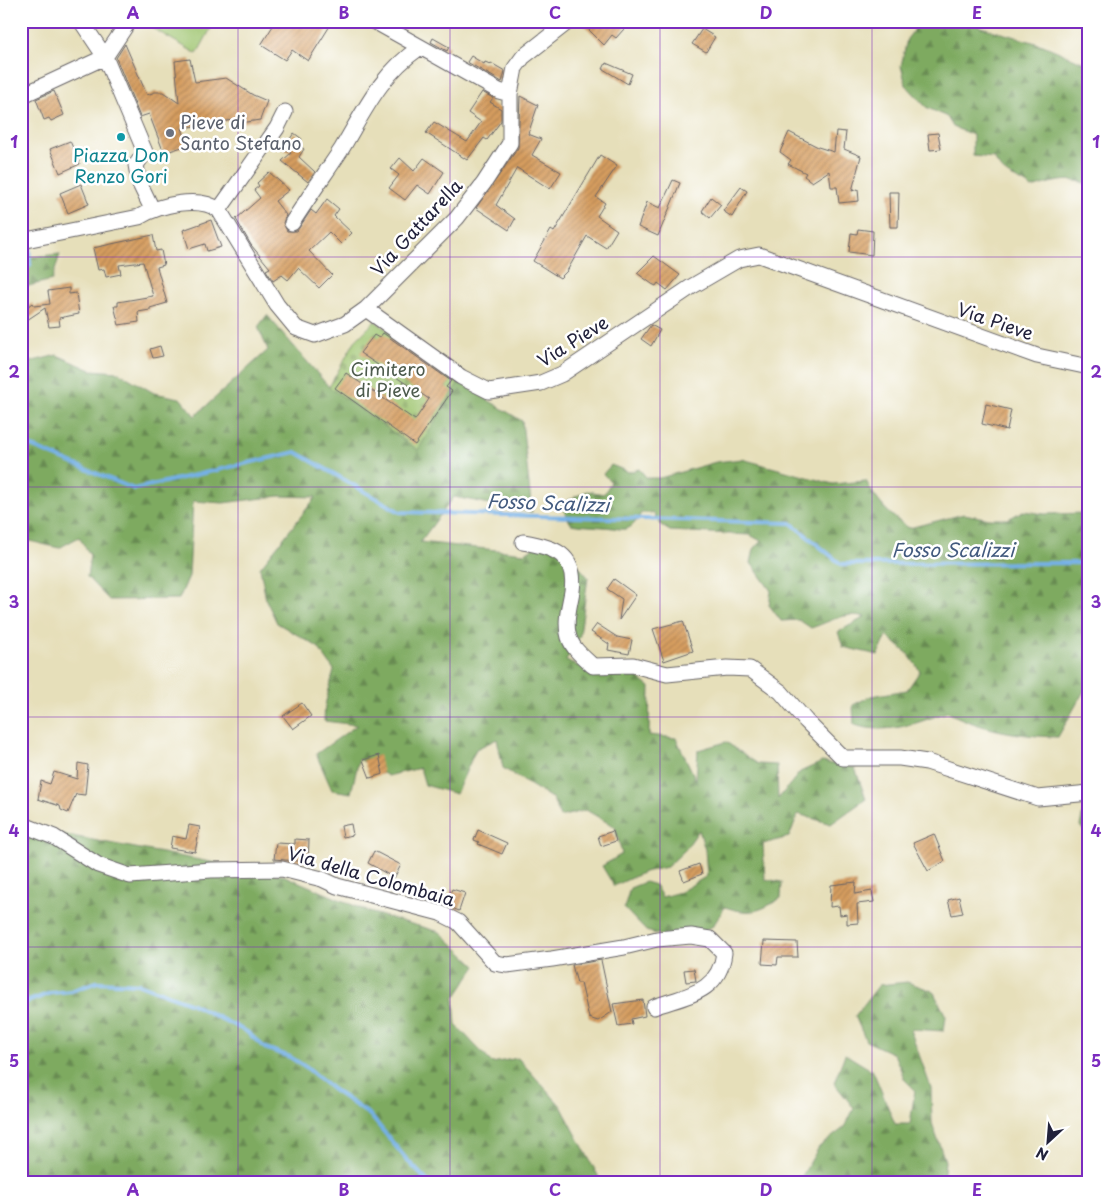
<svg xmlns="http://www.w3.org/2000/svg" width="1110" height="1204" font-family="'Playpen Sans',sans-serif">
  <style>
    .forest { fill: url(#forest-firs); stroke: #50664e }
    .cemetery { fill: url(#cemetery-stones); stroke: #607354 }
    .pitch { fill: #9ec46e; stroke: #607354 }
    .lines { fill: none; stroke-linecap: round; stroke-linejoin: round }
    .stream { stroke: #74b0e6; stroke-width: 4 }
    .building { fill: url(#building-hatch) }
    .street-casing { stroke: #676467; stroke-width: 17 }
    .street { stroke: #fff; stroke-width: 15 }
    .grid { fill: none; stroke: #7b2cbf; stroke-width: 1; stroke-opacity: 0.55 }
    .worship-dot { fill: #6b7280; stroke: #fff; stroke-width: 2 }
    .culture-dot { fill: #0f9aa8; stroke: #fff; stroke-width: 2 }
    .labels { text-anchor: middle; stroke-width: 5; stroke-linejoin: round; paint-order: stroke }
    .worship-label { font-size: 18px; fill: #5b616d; stroke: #fff; text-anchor: start }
    .culture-label { font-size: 18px; fill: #0d838f; stroke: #fff }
    .street-label { font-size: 18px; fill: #22223b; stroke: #fff }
    .park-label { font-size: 18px; fill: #4d5b4d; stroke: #fff }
    .water-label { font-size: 19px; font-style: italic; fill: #435b7f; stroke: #fff }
    .neatline { fill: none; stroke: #7b2cbf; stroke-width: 2 }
    .grid-label { font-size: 16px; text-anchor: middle; font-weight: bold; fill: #7b2cbf }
  </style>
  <defs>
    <pattern id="forest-firs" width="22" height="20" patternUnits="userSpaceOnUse" patternTransform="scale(1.25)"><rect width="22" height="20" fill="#7eaa61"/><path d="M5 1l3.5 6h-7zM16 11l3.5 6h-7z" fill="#678a51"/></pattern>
    <pattern id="cemetery-stones" width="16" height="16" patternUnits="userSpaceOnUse" patternTransform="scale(1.25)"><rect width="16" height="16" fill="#9ec46e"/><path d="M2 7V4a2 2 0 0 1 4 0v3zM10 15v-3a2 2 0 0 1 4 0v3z" fill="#88a860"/></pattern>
    <pattern id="building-hatch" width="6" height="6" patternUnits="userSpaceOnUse" patternTransform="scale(1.25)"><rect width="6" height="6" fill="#d69d5f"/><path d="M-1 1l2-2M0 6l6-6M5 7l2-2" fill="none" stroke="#ad8050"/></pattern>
  </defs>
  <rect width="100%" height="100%" fill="#fff"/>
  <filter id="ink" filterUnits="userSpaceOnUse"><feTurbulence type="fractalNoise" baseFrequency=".02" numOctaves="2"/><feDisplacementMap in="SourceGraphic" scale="10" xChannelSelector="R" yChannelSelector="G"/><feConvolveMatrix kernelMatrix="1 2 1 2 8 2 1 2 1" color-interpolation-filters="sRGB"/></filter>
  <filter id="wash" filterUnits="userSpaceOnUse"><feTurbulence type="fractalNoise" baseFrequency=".0096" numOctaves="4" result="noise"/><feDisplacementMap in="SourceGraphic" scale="20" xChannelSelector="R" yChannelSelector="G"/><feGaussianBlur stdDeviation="1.12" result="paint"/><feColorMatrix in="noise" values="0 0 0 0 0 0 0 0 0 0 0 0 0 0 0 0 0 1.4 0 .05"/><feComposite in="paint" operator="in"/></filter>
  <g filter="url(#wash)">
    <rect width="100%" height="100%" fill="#e6dfba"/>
    <!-- forest -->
    <path class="forest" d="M921 21H970L981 27 1043 45 1089 65V185C1071 176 1051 182 1032 188 1015 175 1005 179 994 158L973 156V135L953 127 947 117 926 107 906 85 901 66 907 39Z
      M60 254 52 280 21 288V258Z
      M267 315 329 387 459 382 522 421 532 512 454 497 420 542 525 553 541 543 568 555 588 577 580 635 566 661 585 669 632 673 650 687 649 735 676 738 696 780 698 750 726 742 758 764 777 765 778 799 800 772 822 762 855 768 866 799 831 824 798 814 789 837 763 844 765 879 782 882 781 898C759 912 750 915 725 907L713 926 685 942 646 931 624 908 630 888 645 882 655 885 662 897 680 892 707 876 705 850 699 830 685 850 667 867 644 872 614 886 602 866 622 854 615 827 586 810 560 817 553 799 503 768 497 739 476 749 456 794 425 785 420 768 388 776 359 759 351 793 332 790 316 754 357 725 324 721 325 705 334 670 318 647 277 623 266 600 260 568 316 497 280 496 223 503 193 501 189 576 179 599 109 600 87 577 90 555 79 537 59 548 21 539V364L57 355 91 370 118 372 154 393 180 398 195 416 268 350 258 327Z
      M742 459 833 484 866 481C877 502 889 515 909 528L964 514 990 519H1008L1023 511 1045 514 1089 513V682L1058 737C1019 736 982 730 947 712 915 724 888 735 854 725L853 705 871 696 907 690 920 671 909 655 887 636 878 655 843 647 838 632 865 617C844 611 830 622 811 628L799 620 781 621 769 605 771 591 751 563 754 549 761 541 750 535 670 531 662 526 653 513H641C629 536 623 528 603 527 592 526 582 526 571 524L560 504 587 491 604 494 611 482 603 474 611 465 629 472 639 469 647 478H660L716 462Z
      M1089 783V837L1080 826Z
      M21 829 50 832 285 876 369 912 440 932 476 966 454 999 456 1025 492 1063 518 1058 561 1106 602 1183H180L21 1174Z
      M907 982 933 991 946 1016 944 1031 910 1029 931 1088 932 1123 945 1161 943 1183H776L802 1176 819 1147 845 1127 854 1108 834 1083 845 1054 873 1071 895 1124H910L915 1090 905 1080 894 1054 866 1041 855 1016 879 985Z"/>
    <!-- cemetery -->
    <path class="cemetery" d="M375 321 459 382 418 450 329 387 355 341Z"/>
    <!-- pitch -->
    <path class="pitch" d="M140 21H215L197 54Z"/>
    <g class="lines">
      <!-- stream -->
      <path class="stream" d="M21 210 28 236
        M21 269 30 265 29 243
        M21 442 134 489 296 452 400 512 791 523 841 564 1089 563
        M21 1004 51 993 71 991 97 982 139 984 192 1004 247 1032 265 1048 290 1057 307 1068 332 1089 370 1115 407 1160 429 1183"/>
    </g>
    <g id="blocks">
      <!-- building -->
      <path class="building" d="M276 21H287L295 26 298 21H333L308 61 292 50 285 60 261 45Z
        M580 21H631L616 38 612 35 604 45Z
        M702 29 715 37 706 52 692 44Z
        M433 38 449 47 447 51 431 42Z
        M125 44 147 95 155 92H163L179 103 175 61 190 59 195 82 226 78 253 95 267 101 260 120 240 123V119L182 128 188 145 164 153 149 114 140 117 116 58Z
        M471 56 484 64 485 62 490 64 491 63 505 71 502 82 467 62Z
        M606 63 632 74 628 84 603 69Z
        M54 91 64 115 51 121 49 118 44 120 36 99Z
        M482 92 493 98 490 102 501 109V121L487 140 484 138 467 160 426 133 434 122 467 142 481 122 468 113Z
        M520 96 538 105 528 134 541 139 532 155 561 172 550 189 517 168 496 205 515 219 509 230 476 208 518 148Z
        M836 131 846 132 844 149 861 156 852 191 858 189 859 201 839 203 837 187H831L829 171 812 182 804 176 806 173 788 164 791 160 780 152 789 132 818 147 834 152Z
        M294 133 302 139 299 145 304 149 299 157 315 172 308 182 282 161 291 153 283 149Z
        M938 133 941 149 930 150 928 134Z
        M70 141 80 164 60 173 50 149Z
        M600 155 617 166 596 197 605 203 597 216 617 230 606 248 587 236 567 271 560 278 533 261 551 230 554 232Z
        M400 158 414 171 424 158 444 172 430 194 417 185 405 200 389 188 399 175 391 169Z
        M269 172 289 190 275 201 286 215 283 223 287 231H297L311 210 316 214 327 199 339 209 334 216 352 233 341 244 329 232 309 251 332 275 319 288 298 268 288 280 282 275 273 281 266 270 270 268 251 245 236 219 260 198 254 190 259 186 257 183Z
        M673 180 680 183 658 236 638 227 647 202 660 208Z
        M81 184 89 204 68 213 60 193Z
        M741 187 747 191 732 217 723 211Z
        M889 192H899L898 227H890Z
        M711 197 721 205 710 218 702 211Z
        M211 220 221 247 207 251 205 244 189 249 183 230Z
        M858 229 873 231 872 255 849 252 851 233 857 234Z
        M153 235 156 251 161 250 164 265 157 267 167 303 150 308V310L138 312 139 322 119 325 114 306H118V302L153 296 143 262 119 265 121 274 106 277 104 269 98 270 93 248Z
        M654 256 680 275 667 290 658 283 656 286 652 284 637 273Z
        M69 288V294L76 293 79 314 59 318 60 326 49 327 45 308 21 324V312L32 303 34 306 50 304 48 291Z
        M651 325 660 330 651 346 641 339Z
        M383 333 451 381 446 387 452 391 415 445 335 388 346 373 415 420 429 399 360 353 374 335 379 338Z
        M160 346 163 356 153 358 150 349Z
        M986 404 1011 410 1007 430 982 424Z
        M614 579 636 595 619 620 622 599 607 589Z
        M683 621 693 651 664 661 653 629Z
        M597 624 617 637 632 640 629 654 608 650 609 644 591 632Z
        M302 703 311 716 293 729 283 716Z
        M379 755 383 774 370 778 363 760Z
        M78 763 88 765 85 795 76 794 68 813 61 810 60 806 38 799 41 781 50 784 54 772 77 779Z
        M351 824 353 835 343 837 341 826Z
        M189 825 200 827 195 852 170 848 172 836 186 839Z
        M478 830 507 843 502 854 478 844 479 842 474 840Z
        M613 831 616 841 601 846 598 836Z
        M934 834 945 861 928 871 913 843Z
        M295 839 309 840 308 862 274 859 276 843 295 844Z
        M374 851 401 865 394 878 368 863Z
        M699 864 702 874 684 881 680 871Z
        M856 882 855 894 872 891 874 902 857 904 858 923 847 924V914L840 915 839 906 830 907 831 885Z
        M452 889 465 893 459 911 443 904 446 895 449 896Z
        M959 897 963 913 952 915 948 900Z
        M764 941 797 942 798 957H778L777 965 762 964Z
        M601 960 612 1012 598 1021 589 1018 581 983H577L572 965Z
        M694 969 696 981 686 982 684 970Z
        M643 1000 645 1016 631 1019 632 1024 618 1026 613 1004Z"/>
    </g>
  </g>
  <g filter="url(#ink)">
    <use href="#blocks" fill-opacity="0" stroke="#676467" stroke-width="1"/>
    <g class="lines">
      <defs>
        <path id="street" d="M81 21 105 57 145 152 136 165 139 182 152 209
          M374 21 499 91 510 94
          M21 96 105 57 129 21
          M219 210 277 128 285 112
          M292 223C308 198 325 174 341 150 365 110 380 75 419 48
          M21 241 139 217C159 205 199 195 219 210L277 305 296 328 315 335 345 324 366 309 461 377 489 391 541 383 562 374 691 287 739 259 759 255 1037 356 1089 367
          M366 309 457 218 484 183 510 143V94L515 68 523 57 569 21
          M523 542C554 547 577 554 572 591 570 604 565 619 568 633 570 647 583 657 593 666L633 665 667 674 727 668 750 669 781 692 806 721 843 758H900L927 762 1038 798 1089 793
          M21 824 54 837 98 865 130 876 211 870 282 869 322 879 337 886 440 913 458 922 495 963 507 965 552 959 624 947 657 939 691 936 710 939 724 953C719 993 687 995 654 1007"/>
      </defs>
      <!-- street casing -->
      <use href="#street" class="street-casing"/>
      <!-- street -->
      <use href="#street" class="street"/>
    </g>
  </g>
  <!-- grid -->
  <path class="grid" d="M238 21V1183M450 21V1183M660 21V1183M872 21V1183M21 257H1089M21 487H1089M21 717H1089M21 947H1089"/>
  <!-- markers -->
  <circle class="worship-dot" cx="170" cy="133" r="5"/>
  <circle class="culture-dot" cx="121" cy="137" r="5"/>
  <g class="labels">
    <!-- worship labels -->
    <g class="worship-label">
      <text x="180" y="129">Pieve di<tspan x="180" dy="21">Santo Stefano</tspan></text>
    </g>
    <!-- culture labels -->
    <g class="culture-label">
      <text x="121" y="162">Piazza Don<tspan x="121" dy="21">Renzo Gori</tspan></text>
    </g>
    <!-- street labels -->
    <g class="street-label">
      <text transform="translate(417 228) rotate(-47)" y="6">Via Gattarella</text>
      <text transform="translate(995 322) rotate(19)" y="6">Via Pieve</text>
      <text transform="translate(573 342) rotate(-32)" y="6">Via Pieve</text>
      <text transform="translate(371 877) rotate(16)" y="6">Via della Colombaia</text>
    </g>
    <!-- park labels -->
    <g class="park-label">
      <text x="388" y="376">Cimitero<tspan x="388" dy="21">di Pieve</tspan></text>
    </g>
    <!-- water labels -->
    <g class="water-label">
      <text transform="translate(548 503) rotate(2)" y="7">Fosso Scalizzi</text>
      <text x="953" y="557">Fosso Scalizzi</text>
    </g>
  </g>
  <!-- margin -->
  <rect width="1110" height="1204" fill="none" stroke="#fff" stroke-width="55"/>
  <!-- north arrow -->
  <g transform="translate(1048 1142) rotate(206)" stroke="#ffffff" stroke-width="4" paint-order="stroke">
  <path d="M0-4L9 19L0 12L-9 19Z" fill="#22223b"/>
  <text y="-8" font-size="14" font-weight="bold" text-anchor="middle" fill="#22223b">N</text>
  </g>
  <rect x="28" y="28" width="1054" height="1148" class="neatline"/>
  <g class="grid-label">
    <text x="133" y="19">A</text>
    <text x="344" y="19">B</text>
    <text x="555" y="19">C</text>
    <text x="766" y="19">D</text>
    <text x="977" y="19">E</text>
    <text x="14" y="148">1</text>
    <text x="1096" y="148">1</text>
    <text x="14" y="378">2</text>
    <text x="1096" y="378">2</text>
    <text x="14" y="608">3</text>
    <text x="1096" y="608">3</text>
    <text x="14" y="837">4</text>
    <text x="1096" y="837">4</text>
    <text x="14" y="1067">5</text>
    <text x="1096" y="1067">5</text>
    <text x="133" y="1196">A</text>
    <text x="344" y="1196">B</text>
    <text x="555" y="1196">C</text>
    <text x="766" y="1196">D</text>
    <text x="977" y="1196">E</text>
  </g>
</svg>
